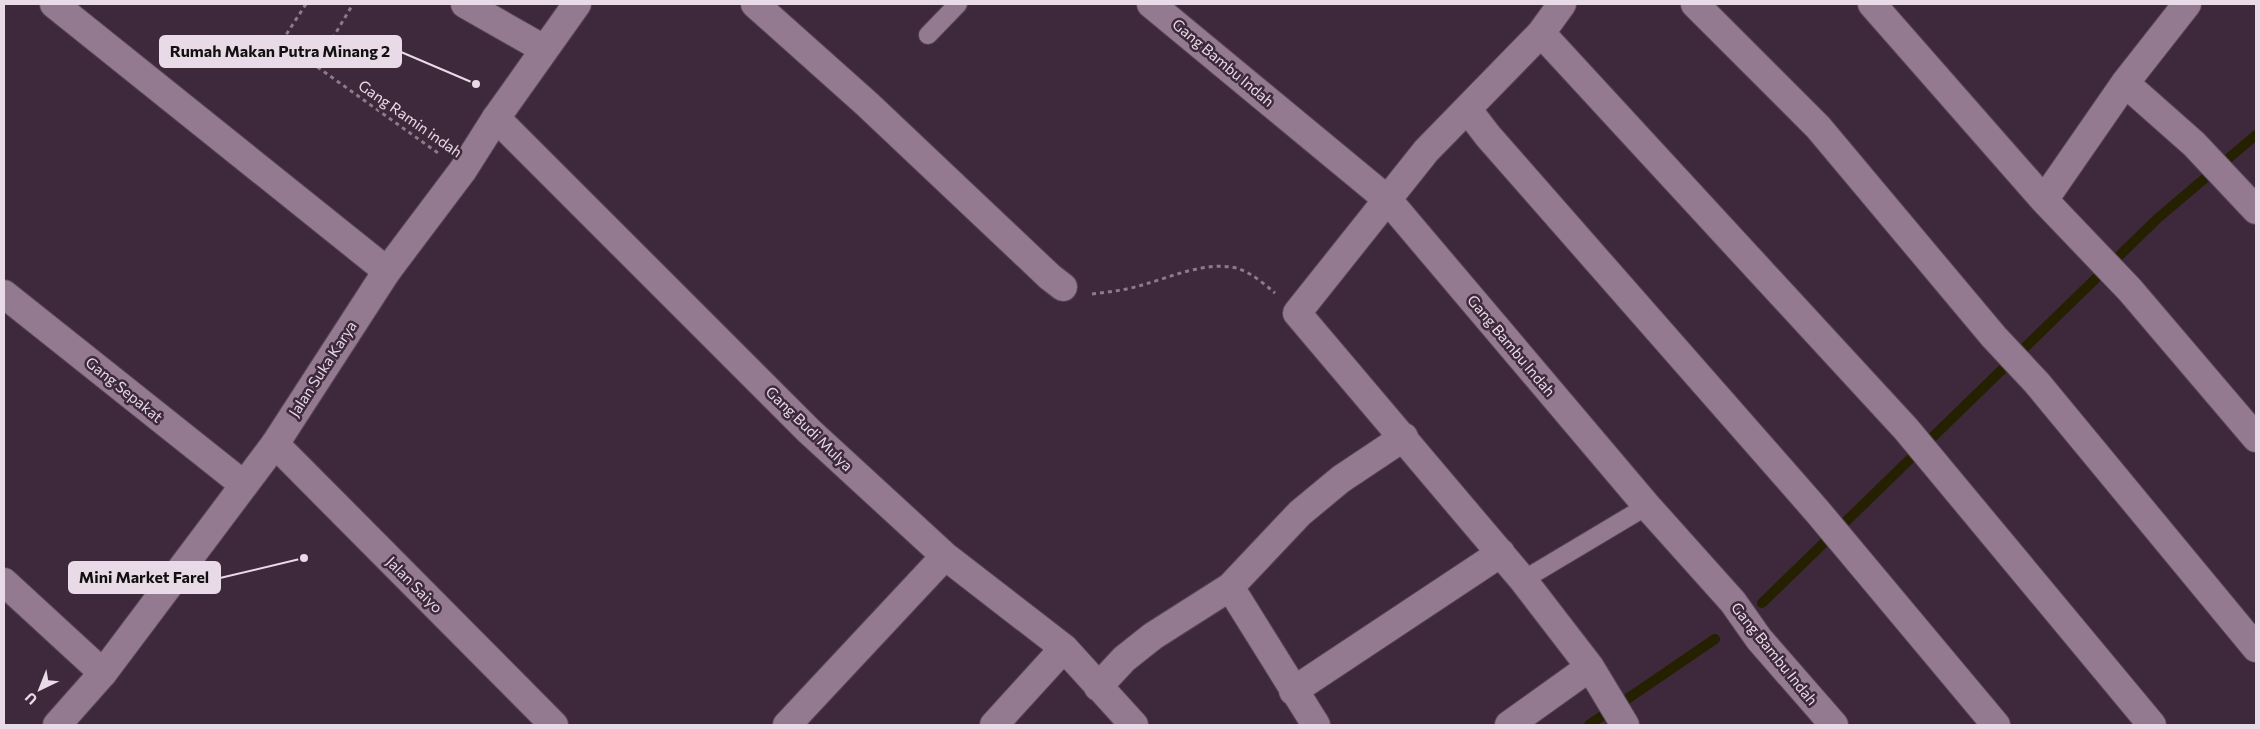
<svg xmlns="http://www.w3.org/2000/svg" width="2260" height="729" font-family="Commissioner,sans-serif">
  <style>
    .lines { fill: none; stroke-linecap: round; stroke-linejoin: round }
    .stream { stroke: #252000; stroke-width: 10 }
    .service-casing { stroke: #584555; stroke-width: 20 }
    .minor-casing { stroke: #584555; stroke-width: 30 }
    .secondary-casing { stroke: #584555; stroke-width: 30 }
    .path { stroke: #8c7a8a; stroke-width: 3; stroke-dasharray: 4 4; stroke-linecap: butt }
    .service { stroke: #947a90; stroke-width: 18 }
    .minor { stroke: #947a90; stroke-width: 28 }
    .secondary { stroke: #947a90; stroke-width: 28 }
    .labels { text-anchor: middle; stroke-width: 5; stroke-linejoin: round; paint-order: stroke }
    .street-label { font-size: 15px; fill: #e8dae6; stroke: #3e293c }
    .leader { fill: none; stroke: #e8dae6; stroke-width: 2 }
    .callout-dot { fill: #e8dae6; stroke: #3e293c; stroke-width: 2 }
    .callout { fill: #e8dae6; stroke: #e8dae6; stroke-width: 2 }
    .callout-label { font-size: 16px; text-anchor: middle; font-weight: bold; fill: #111 }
  </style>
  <rect width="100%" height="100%" fill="#3e293c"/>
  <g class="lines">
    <!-- stream -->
    <path class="stream" d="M1762 603 2158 218 2256 135
      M1589 725 1715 639"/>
    <defs>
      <path id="service" d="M928 35 958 4
        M1523 580 1647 506"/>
      <path id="minor" d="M54 4 387 271
        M465 4 544 49
        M755 4 867 104 1050 277 1063 287
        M1151 4 1388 200 1647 506 1733 602 1759 639 1834 725
        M1562 4 1541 33 1426 151 1297 313 1523 580 1590 667 1625 725
        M1695 4 1818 127 1994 337 2037 383 2256 648
        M1872 4 2044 200 2130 290 2256 438
        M1541 33 1906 429 2152 725
        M2125 83 2194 144 2256 210
        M1468 110 1488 136 1817 511 1996 725
        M496 118 809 431 945 556 1064 648 1134 725
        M2044 200 2125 83 2187 4
        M4 294 244 485
        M275 444 554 725
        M4 582 103 673
        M1230 587 1316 725
        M1098 687 1124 659 1153 636 1230 587 1300 513 1341 479 1404 437
        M1293 691 1501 553
        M787 725 945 556
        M994 725 1064 648
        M1509 725 1590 667"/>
      <path id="secondary" d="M57 725 103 673 275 444 387 271 463 170 496 118 577 4"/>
    </defs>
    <!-- service casing -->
    <use href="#service" class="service-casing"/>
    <!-- minor casing -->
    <use href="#minor" class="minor-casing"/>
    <!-- secondary casing -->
    <use href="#secondary" class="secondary-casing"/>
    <!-- path -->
    <path class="path" d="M306 4 284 38 283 42 289 51 316 66 438 153
      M316 66 353 4
      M1092 294C1109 292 1126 290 1142 285 1171 277 1206 261 1236 268 1251 272 1264 284 1275 293"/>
    <!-- service -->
    <use href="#service" class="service"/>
    <!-- minor -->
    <use href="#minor" class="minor"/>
    <!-- secondary -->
    <use href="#secondary" class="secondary"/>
  </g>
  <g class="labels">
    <!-- street labels -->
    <g class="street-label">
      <text transform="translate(1223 63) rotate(40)" y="5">Gang Bambu Indah</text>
      <text transform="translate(410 119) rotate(35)" y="5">Gang Ramin indah</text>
      <text transform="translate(1511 346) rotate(50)" y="5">Gang Bambu Indah</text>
      <text transform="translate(323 369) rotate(-57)" y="5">Jalan Suka Karya</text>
      <text transform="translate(124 390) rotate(39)" y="5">Gang Sepakat</text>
      <text transform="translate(809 429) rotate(44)" y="5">Gang Budi Mulya</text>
      <text transform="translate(414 585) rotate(45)" y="5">Jalan Saiyo</text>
      <text transform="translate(1774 654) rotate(51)" y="5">Gang Bambu Indah</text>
    </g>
  </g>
  <!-- callouts -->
  <path class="leader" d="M476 84L401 52M304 558L220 578"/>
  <g class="callout-dot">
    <circle cx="476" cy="84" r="5"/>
    <circle cx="304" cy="558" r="5"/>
  </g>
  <g class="callout">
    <rect x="160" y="36" width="241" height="31" rx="5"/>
    <rect x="69" y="562" width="151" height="31" rx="5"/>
  </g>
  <g class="callout-label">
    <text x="280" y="57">Rumah Makan Putra Minang 2</text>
    <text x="144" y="583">Mini Market Farel</text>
  </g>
  <!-- border -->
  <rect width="2260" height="729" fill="none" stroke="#e8dae6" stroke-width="10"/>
  <!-- north arrow -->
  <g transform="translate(40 689) rotate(223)" stroke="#3e293c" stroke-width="4" paint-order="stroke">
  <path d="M0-4L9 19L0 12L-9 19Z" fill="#e8dae6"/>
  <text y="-8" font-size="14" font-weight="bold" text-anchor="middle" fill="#e8dae6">U</text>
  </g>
</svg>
